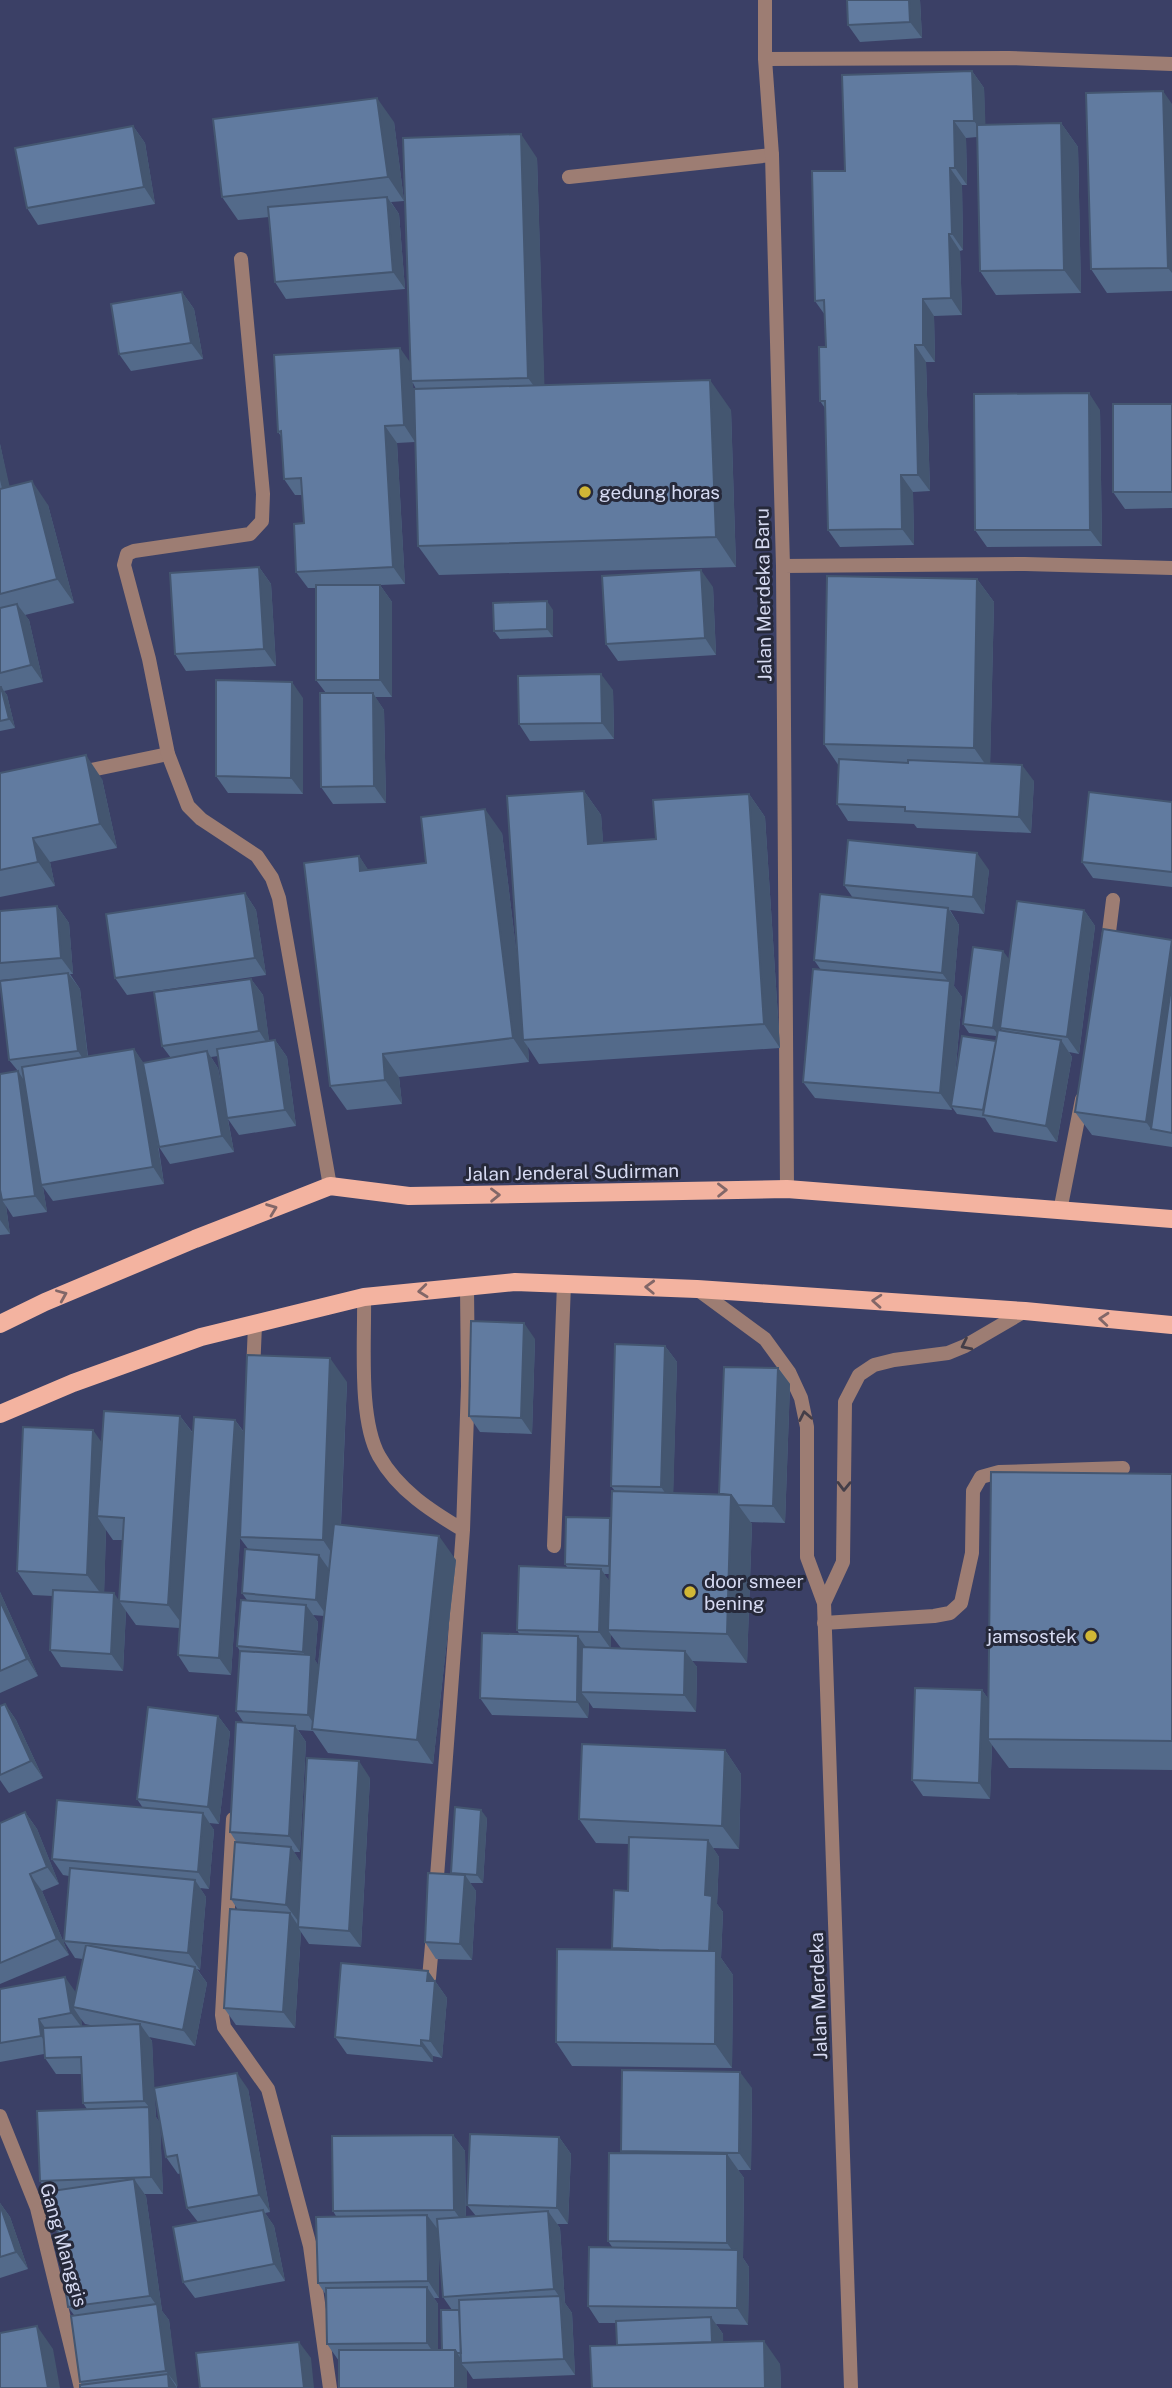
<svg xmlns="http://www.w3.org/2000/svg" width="1172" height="2388" font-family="'Public Sans',sans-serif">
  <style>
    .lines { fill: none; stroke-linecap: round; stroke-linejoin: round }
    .service { stroke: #9d7d73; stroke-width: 14 }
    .minor { stroke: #9d7d73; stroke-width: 14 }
    .tertiary { stroke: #9d7d73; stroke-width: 14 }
    .primary { stroke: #f3b3a0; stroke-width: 18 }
    .wall { fill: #536a8a; fill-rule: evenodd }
    .shaded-wall { fill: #445670 }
    .building { fill: #617ba0; stroke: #445670; stroke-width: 2 }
    .oneway { stroke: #826768 }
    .oneway2 { stroke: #443e48 }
    .poi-dot { fill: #d1b736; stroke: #26293a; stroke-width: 2.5 }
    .labels { text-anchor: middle; stroke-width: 6; stroke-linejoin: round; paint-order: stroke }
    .poi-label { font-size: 19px; fill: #d6daf2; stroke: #26293a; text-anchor: start }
    .street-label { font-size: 19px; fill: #d6daf2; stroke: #26293a }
  </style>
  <rect width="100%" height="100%" fill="#3b4066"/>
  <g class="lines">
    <!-- service -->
    <path class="service" d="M569 177 772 155
      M77 773 168 754
      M1107 948 1113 900
      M1060 1211 1082 1099
      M364 1297C365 1341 358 1418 379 1456 398 1490 431 1511 463 1530
      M554 1546 564 1284
      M824 1623 934 1616 950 1613 961 1603 972 1553 973 1491 981 1477 999 1472 1123 1468
      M436 1890 463 1530 468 1386 467 1287
      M429 1978 433 1934"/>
    <!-- minor -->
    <path class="minor" d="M765 0V59L772 155 783 566 787 1189
      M765 59 1009 58 1172 64
      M241 259 263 494 262 521 250 534 134 551 127 554 124 565 149 659 168 754 188 806 201 819 257 856 272 878 279 898 330 1186
      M783 566 1025 564 1172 568
      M253 1372 255 1325
      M233 1819 222 2015 224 2027 268 2089 310 2246 330 2388
      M0 2116 37 2208 81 2388"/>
    <!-- tertiary -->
    <path class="tertiary" d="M697 1289 765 1339 789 1372 801 1398 807 1427V1557L824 1603 851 2388
      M824 1603 843 1562 845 1402 859 1375 874 1365 894 1360 948 1353 965 1346 1025 1311"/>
    <!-- primary -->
    <path class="primary" d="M0 1324 45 1302 195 1239 330 1186 409 1196 787 1189 1172 1219
      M0 1414 73 1383 201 1337 364 1297 515 1282 697 1289 1025 1311 1172 1325"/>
  </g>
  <!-- wall -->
  <path class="wall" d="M920 0 922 38 860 42 848 25Z
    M972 71 984 88 985 125 1061 123 1078 147 1081 293 996 295 980 271 977 137 966 138 967 185H962L963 250 960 251 962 315 934 316 935 362H926L930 491 913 492 914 545 840 547 828 530 825 408 820 401 826 347 825 315 815 301 845 171Z
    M1172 104V291L1107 293 1091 269Z
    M394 122 404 201 391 202 399 214 405 289 286 299 275 282 269 217 238 220 222 197Z
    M133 126 145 143 155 204 38 225 27 208Z
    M537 158 544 385 731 410 736 567 439 575 418 546 415 442 397 443 405 584 380 585 392 602V697H375L384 710 386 803 333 804 321 787 326 693 316 680V588H308L296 572 304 523 302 495H295L284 479 281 436 278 432 411 363ZM413 383 416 389 415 433Z
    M182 292 194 309 203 359 131 371 119 354Z
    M1172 404V508L1125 509 1113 492Z
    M1100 410 1102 546 987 547 975 530Z
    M0 444 9 487 48 505 74 603 25 615 29 620 43 682 4 691 7 695 15 728 0 731Z
    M259 567 271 584 276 666 186 671 175 654Z
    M977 579 994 602 990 764 1034 781 1031 833 917 828 914 824 848 821 837 804 839 766 824 744Z
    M713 587 716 655 618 661 606 644Z
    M553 610V637L500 639 494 631Z
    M613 690 614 739 530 741 519 724Z
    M303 698V794L228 793 216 776Z
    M0 773 102 779 117 848 50 862 55 886 0 897Z
    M584 791 601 815 603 843 656 839 749 794 765 817 780 1048 539 1064 528 1047 529 1062 399 1077 402 1104 347 1110 330 1086 359 856 368 870 426 863 502 833 519 974Z
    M1172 802V887L1093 878 1082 862Z
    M989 870 984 914 950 910 959 925 954 986 962 997 954 1089 996 1041V1036L969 1033 963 1024 1009 959 1000 1030H1002L1000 1028 1084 910 1095 926 1079 1054 1069 1052 1072 1057 1057 1142 994 1132 985 1118 957 1114 952 1107V1110L815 1098 803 1082 821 970 814 960 853 898 844 885Z
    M245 893 256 910 266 975 127 995 115 978Z
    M57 906 69 923 73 974H70L80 989 88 1056 134 1049 143 1063 171 1058 162 1046 251 979 263 995 269 1041 275 1040 287 1057 296 1126 239 1135 228 1119 234 1152 170 1164 159 1147 157 1136 164 1184 53 1201 43 1187 47 1212 13 1217 6 1206 10 1234 0 1235V1074L18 1071 9 1060 26 978 0 980V911ZM218 1056 225 1102 218 1068 211 1057Z
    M1172 940V1147L1092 1135 1075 1112Z
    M535 1339 532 1434 480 1432 469 1416Z
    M665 1346 677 1362 673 1493 719 1494 778 1368 790 1384 785 1523 750 1522 752 1524 747 1663 692 1661 697 1667 696 1712 593 1708 589 1702 588 1718 492 1715 480 1698 520 1635 517 1630 567 1567 565 1564 610 1518 612 1521 615 1491 611 1486ZM604 1574H610V1582ZM611 1635 621 1648H611Z
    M347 1382 341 1525 456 1560 433 1764 328 1753 313 1731 298 1730 306 1742 300 1852H294L301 1863 370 1778 361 1947 309 1944 301 1932 295 2028 236 2025 224 2008 238 1910 231 1899 237 1843 230 1832 244 1723 236 1711 240 1651 237 1646 247 1600 242 1593 249 1550 240 1538 231 1675 189 1672 178 1655 179 1628 136 1625 126 1611 123 1671 61 1667 50 1650 53 1596 33 1595 17 1571 102 1443 180 1416 193 1433 235 1420 244 1432ZM106 1530 113 1540H123L119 1601 104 1593ZM313 1615 324 1616 318 1665 315 1660 318 1622Z
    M1172 1474V1770L1009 1768 992 1745 990 1799 923 1796 912 1780 982 1690 989 1700Z
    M0 1592 38 1676 0 1693Z
    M5 1704 16 1720 43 1778 9 1793 0 1780V1706Z
    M218 1716 230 1732 219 1824 209 1823 214 1830 209 1889 200 1888 206 1897 200 1970 197 1969 207 1983 195 2046 149 2037 152 2041 154 2088 248 2089 270 2212 265 2213 274 2226 285 2281 195 2298 183 2282 198 2222 187 2208 181 2173 178 2174 166 2157 160 2125 163 2194H144L146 2196 162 2311 169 2320 177 2388 82 2385 80 2382 74 2315 68 2307 53 2197H51L40 2181 87 2109 83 2103 82 2074H56L45 2058 44 2054 0 2062V1989L76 1993 83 1959 75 1958 64 1941 69 1876 63 1875 52 1859 143 1808 137 1799ZM81 2019 85 2024 95 2026 82 2027ZM154 2089 160 2123 156 2117Z
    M725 1750 741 1774 739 1849 713 1848 719 1857 717 1904 723 1912 721 1958 733 1975 732 2068 572 2066 556 2042 614 1950 612 1948 628 1891 629 1844 596 1843 579 1819Z
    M25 1812 37 1829 59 1884 42 1891 69 1955 0 1984V1823Z
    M487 1818 483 1883H470L476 1891 472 1960 436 1959 425 1942 452 1874Z
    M428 1971 447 1998 442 2058 433 2056V2062L347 2054 335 2037Z
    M752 2088 751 2170H738L744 2178 743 2258 749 2267 748 2325 716 2324 723 2334V2342L780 2364 781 2388H592L617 2345 616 2323H599L588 2306 613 2248 608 2241 622 2153 621 2151Z
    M453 2135 465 2151 466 2217 476 2216 467 2205 559 2137 571 2154 568 2224H557L560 2228 565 2303 572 2313 575 2375 473 2379 467 2370V2388H339V2361L327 2344 326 2295 318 2283 336 2216 333 2211ZM439 2244 443 2297 452 2310 442 2350H438V2304L434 2298H439Z
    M0 2203 10 2217 28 2269 0 2278Z"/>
  <!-- shaded-wall -->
  <path class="shaded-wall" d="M909 0H920L922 38 910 22Z
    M972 71 984 88 986 137 974 121Z
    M1163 91 1172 104V273L1168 268Z
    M377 98 394 122 404 201 388 177Z
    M954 121 966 138 967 185 955 168Z
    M1061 123 1078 147 1081 293 1064 270Z
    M133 126 145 143 155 204 144 187Z
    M521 134 537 158 545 401 528 378Z
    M950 168 962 185 963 250 952 234Z
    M387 197 399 214 405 289 393 272Z
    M949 234 960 251 962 315 951 298Z
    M182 292 194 309 203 359 191 343Z
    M923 299 934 316 935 362 923 345Z
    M915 345 926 362 930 491 918 475Z
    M400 348 412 365 411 381 413 383 415 442 404 425Z
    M710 380 731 410 736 567 716 537Z
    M1089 393 1100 410 1102 546 1090 530Z
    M385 426 397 443 405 584 393 567Z
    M0 444 15 510 3 493 0 480Z
    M901 475 913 492 914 545 902 529Z
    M32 481 48 505 74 603 57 579Z
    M259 567 271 584 276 666 264 649Z
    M701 570 713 587 716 655 705 638Z
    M977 579 994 602 990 771 974 748Z
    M380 585 392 602V697L380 680Z
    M547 601 553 610V637L547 629Z
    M17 604 29 620 43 682 31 665Z
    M601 674 613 690 614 739 602 723Z
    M292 682 303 698V794L291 778Z
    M1 687 7 695 15 728 9 719Z
    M373 693 384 710 386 803 374 786Z
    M86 755 102 779 117 848 100 824Z
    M1022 765 1034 781 1031 833 1019 817Z
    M584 791 601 815 605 867 588 844Z
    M749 794 765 817 780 1048 764 1024Z
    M485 809 502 833 527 1040H523L528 1047 529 1062 513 1038Z
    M33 838 50 862 55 886 38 862Z
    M977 853 989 870 984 914 973 897Z
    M359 856 375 880 360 871Z
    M245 893 256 910 266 975 255 958Z
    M57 906 69 923 73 974 61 958Z
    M948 908 959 925 954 986 962 997 952 1110 940 1093 950 984 942 973Z
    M1084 910 1095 926 1079 1054 1067 1037Z
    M1172 941V1078L1151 1129 1146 1122Z
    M1003 951 1009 959 999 1036 993 1028Z
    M68 973 80 989 89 1068 78 1051Z
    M251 979 263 995 270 1048 259 1031Z
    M275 1040 287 1057 296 1126 285 1110Z
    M1061 1040 1072 1057 1057 1142 1046 1126Z
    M134 1049 145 1065 164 1184 153 1167Z
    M207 1051 218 1068 234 1152 222 1136Z
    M383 1054 399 1077 402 1104 385 1080Z
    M18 1071 29 1088 41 1185 43 1187 47 1212 35 1196Z
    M0 1167 2 1200 6 1206 10 1234 0 1220Z
    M524 1323 535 1339 532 1434 521 1418Z
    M665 1346 677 1362 673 1504 661 1487Z
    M330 1358 347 1382 339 1564 323 1540Z
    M778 1368 790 1384 785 1523 773 1506Z
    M180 1416 197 1439 185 1628 168 1605Z
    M235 1420 247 1437 231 1675 219 1658Z
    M93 1430 110 1454 97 1516 106 1530 104 1598 87 1575Z
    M731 1495 752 1524 747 1663 727 1634Z
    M610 1518 616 1527 615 1574 609 1566Z
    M439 1536 456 1560 433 1764 417 1740Z
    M319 1555 331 1572 327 1616 316 1600Z
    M601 1569 612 1585 608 1630 611 1635V1649L599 1632Z
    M0 1592 38 1676 27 1659 0 1601Z
    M114 1593 126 1611 123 1671 111 1654Z
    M306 1605 318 1622 315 1660 323 1672 318 1730 308 1715 311 1664 303 1652Z
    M578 1636 590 1653 581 1692 589 1702 588 1718 577 1702Z
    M685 1651 697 1667 696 1712 684 1695Z
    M982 1690 994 1707 988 1739 992 1745 990 1799 979 1783Z
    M5 1704 16 1720 43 1778 31 1761Z
    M218 1716 230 1732 219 1824 208 1807Z
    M295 1726 306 1742 300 1852 289 1836Z
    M725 1750 741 1774 739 1849 722 1826Z
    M359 1761 370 1778 361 1947 349 1931Z
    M481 1810 487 1818 483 1883 477 1875Z
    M25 1812 37 1829 59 1884 47 1867Z
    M203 1813 214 1830 209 1889 198 1872Z
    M708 1840 719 1857 717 1904 723 1912 721 1958 733 1975 732 2068 715 2044 705 1895Z
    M291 1847 302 1864 298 1921 286 1905Z
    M30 1874 42 1891 69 1955 57 1939Z
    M465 1875 476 1891 472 1960 460 1944Z
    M195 1880 206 1897 200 1970 188 1953Z
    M290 1913 299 1927H298L301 1932 295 2028 283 2012Z
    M195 1967 207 1983 195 2046 183 2030Z
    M428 1971 447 1998 442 2058 430 2041 427 1981Z
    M65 1977 77 1994 73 2007 81 2019 83 2029 71 2013Z
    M39 2019 50 2035 53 2052 41 2036Z
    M140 2024 152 2041 156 2117 160 2123 163 2194 151 2177 149 2107 144 2101Z
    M421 2040 433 2056V2062L421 2046Z
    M740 2072 752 2088 751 2170 739 2153Z
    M237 2073 248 2089 270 2212 259 2195Z
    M453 2135 465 2151 466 2227 454 2210Z
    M559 2137 571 2154 568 2224 557 2208Z
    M727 2154 744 2178 743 2258 749 2267 748 2325 737 2308 738 2259 727 2243Z
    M134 2179 146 2196 162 2311 169 2320 178 2387 166 2371 157 2306 150 2296Z
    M0 2203 10 2217 28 2269 16 2252 0 2210Z
    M263 2210 274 2226 285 2281 274 2264Z
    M548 2211 560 2228 565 2303 572 2313 575 2375 564 2359 561 2299 554 2289Z
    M427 2215 439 2231V2298L428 2281Z
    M427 2287 438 2304V2360L427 2343Z
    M711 2317 723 2334 724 2366 712 2349Z
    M37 2326 53 2349 60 2388H48Z
    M764 2341 780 2364 781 2388H765Z
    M299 2342 311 2358 314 2388H304Z
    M455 2350 464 2363H461L467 2370V2388H455Z
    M168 2374 177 2388H169Z"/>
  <!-- building -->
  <path class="building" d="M847 0H909L910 22 848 25Z
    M972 71 974 121H954L955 168H950L952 234H949L951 298 923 299V345H915L918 475H901L902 529 828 530 825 401H820L819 347H826L824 300 815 301 812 171H845L842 75Z
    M1163 91 1168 268 1091 269 1086 93Z
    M377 98 388 177 222 197 213 119Z
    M1061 123 1064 270 980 271 977 125Z
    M133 126 144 187 27 208 15 148Z
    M521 134 528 378 411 381 403 138Z
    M387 197 393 272 275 282 268 207Z
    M182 292 191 343 119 354 111 304Z
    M400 348 404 425 385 426 393 567 296 572 294 524 304 523 301 478 284 479 281 431 278 432 274 355Z
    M710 380 716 537 418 546 414 389Z
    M1089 393 1090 530H975L974 394Z
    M1113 404H1172V492H1113Z
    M32 481 57 579 0 594V489Z
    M259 567 264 649 175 654 170 573Z
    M701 570 705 638 606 644 602 576Z
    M827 576 977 579 974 748 824 744Z
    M316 585H380V680H316Z
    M547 601V629L494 631 493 603Z
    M17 604 31 665 0 673V608Z
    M601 674 602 723 519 724 518 676Z
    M216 680 292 682 291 778 216 776Z
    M0 687H1L9 719 0 721Z
    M320 693H373L374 786 321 787Z
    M86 755 100 824 33 838 38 862 0 870V773Z
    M839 759 908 763V760L1022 765 1019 817 905 811V807L837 804Z
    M584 791 588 844 656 839 653 800 749 794 764 1024 523 1040 507 796Z
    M1089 792 1172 802V872L1082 862Z
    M485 809 513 1038 383 1054 385 1080 330 1086 304 863 359 856 360 871 426 863 421 817Z
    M848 840 977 853 973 897 844 885Z
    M245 893 255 958 115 978 106 914Z
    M820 894 948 908 942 973 814 960Z
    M1017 901 1084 910 1067 1037 1000 1028Z
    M57 906 61 958 0 963V911Z
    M1103 929 1172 940 1146 1122 1075 1112Z
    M973 947 1003 951 993 1028 963 1024Z
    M813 969 950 981 940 1093 803 1082Z
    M68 973 78 1051 9 1060 0 981Z
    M251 979 259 1031 162 1046 154 992Z
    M1172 981V1133L1151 1129Z
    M998 1030 1061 1040 1046 1126 983 1115Z
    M962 1036 996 1041 983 1110 951 1106Z
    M275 1040 285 1110 227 1118 217 1049Z
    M134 1049 153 1167 41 1185 22 1067Z
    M207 1051 222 1136 159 1147 143 1063Z
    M18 1071 35 1196 2 1200 0 1190V1074Z
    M471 1321 524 1323 521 1418 469 1416Z
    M615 1344 665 1346 661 1487 611 1486Z
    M247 1355 330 1358 323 1540 240 1537Z
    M724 1367 778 1368 773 1506 738 1505 731 1495 719 1494Z
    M104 1411 180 1416 168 1605 119 1601 124 1518 97 1516Z
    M194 1417 235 1420 219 1658 178 1655Z
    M23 1427 93 1430 87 1575 17 1571Z
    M991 1472 1172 1474V1741L988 1739Z
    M612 1491 731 1495 727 1634 608 1630Z
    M566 1517 610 1518 609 1566 565 1564Z
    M334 1524 439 1536 417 1740 312 1729Z
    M245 1549 319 1555 316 1600 242 1593Z
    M519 1566 601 1569 599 1632 517 1630Z
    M53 1590 114 1593 111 1654 50 1650Z
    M241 1600 306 1605 303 1652 237 1646Z
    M0 1601 27 1659 0 1671Z
    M482 1633 578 1636 577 1702 480 1698Z
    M582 1647 685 1651 684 1695 581 1692Z
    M240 1651 311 1655 308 1715 236 1711Z
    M915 1688 982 1690 979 1783 912 1780Z
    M5 1704 31 1761 0 1775V1706Z
    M148 1707 218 1716 208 1807 137 1799Z
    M236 1722 295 1726 289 1836 230 1832Z
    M582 1744 725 1750 722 1826 579 1819Z
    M307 1758 359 1761 349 1931 298 1927Z
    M57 1800 203 1813 198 1872 52 1859Z
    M455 1807 481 1810 477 1875 451 1873Z
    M25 1812 47 1867 30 1874 57 1939 0 1963V1823Z
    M629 1837 708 1840 705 1895 712 1896 709 1951 659 1950 612 1948 614 1890 628 1891Z
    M235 1842 291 1847 286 1905 231 1899Z
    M70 1868 195 1880 188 1953 64 1941Z
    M428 1873 465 1875 460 1944 425 1942Z
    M230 1909 290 1913 283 2012 224 2008Z
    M86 1945 195 1967 183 2030 73 2007Z
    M557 1949 716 1951 715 2044 556 2042Z
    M341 1963 428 1971 427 1981H435L430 2041 421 2040V2046L335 2037Z
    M65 1977 71 2013 39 2019 41 2036 0 2043V1989Z
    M140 2024 144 2101 83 2103 81 2057 45 2058 43 2028Z
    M622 2070 740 2072 739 2153 621 2151Z
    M237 2073 259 2195 187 2208 177 2155 166 2157 154 2088Z
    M149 2107 151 2177 40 2181 37 2111Z
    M470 2134 559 2137 557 2208 467 2205Z
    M453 2135 454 2210 333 2211 332 2136Z
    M609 2153 727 2154V2243L608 2241Z
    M134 2179 150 2296 68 2307 52 2191Z
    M0 2205 16 2252 0 2257Z
    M263 2210 274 2264 183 2282 173 2227Z
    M548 2211 554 2289 443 2297 437 2219Z
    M427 2215 428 2281 318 2283 316 2217Z
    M589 2247 738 2250 737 2308 588 2306Z
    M427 2287V2343L327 2344 326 2288Z
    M560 2296 564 2359 461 2363 459 2300Z
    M157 2304 166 2371 80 2382 71 2316Z
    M441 2310H459L461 2353H457L455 2350H442Z
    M711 2317 712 2342 617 2345 616 2321Z
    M37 2326 48 2388H0V2333Z
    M764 2341 765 2388H592L590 2346Z
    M299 2342 304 2388H200L196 2353Z
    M339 2350H455V2388H339Z
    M168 2374 169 2388H80V2385Z"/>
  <!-- one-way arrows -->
  <defs><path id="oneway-chevron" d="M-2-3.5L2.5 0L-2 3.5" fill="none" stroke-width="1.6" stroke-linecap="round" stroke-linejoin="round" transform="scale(1.75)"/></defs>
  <g class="oneway">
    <use href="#oneway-chevron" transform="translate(722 1190) rotate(-1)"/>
    <use href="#oneway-chevron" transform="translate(495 1195) rotate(-1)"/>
    <use href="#oneway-chevron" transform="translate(272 1209) rotate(-21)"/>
    <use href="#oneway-chevron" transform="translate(650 1287) rotate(-178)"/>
    <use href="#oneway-chevron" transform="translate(423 1291) rotate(174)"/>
    <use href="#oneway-chevron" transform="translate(62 1295) rotate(-23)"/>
    <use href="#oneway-chevron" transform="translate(877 1301) rotate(-176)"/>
    <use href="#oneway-chevron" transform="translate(1104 1319) rotate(-175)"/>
  </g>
  <g class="oneway2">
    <use href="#oneway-chevron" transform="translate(966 1345) rotate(154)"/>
    <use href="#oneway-chevron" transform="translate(805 1416) rotate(-101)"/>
    <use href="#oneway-chevron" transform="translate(844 1486) rotate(91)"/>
  </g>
  <!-- markers -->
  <g class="poi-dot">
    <circle cx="585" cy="492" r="7"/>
    <circle cx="690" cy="1592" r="7"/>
    <circle cx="1091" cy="1636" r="7"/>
  </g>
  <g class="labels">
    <!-- poi labels -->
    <g class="poi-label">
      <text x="599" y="499">gedung horas</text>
      <text x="704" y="1588">door smeer<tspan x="704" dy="22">bening</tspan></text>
      <text x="1077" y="1643" text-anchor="end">jamsostek</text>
    </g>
    <!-- street labels -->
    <g class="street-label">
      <text transform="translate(763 595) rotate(-91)" y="7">Jalan Merdeka Baru</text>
      <text transform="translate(572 1172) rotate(-1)" y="7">Jalan Jenderal Sudirman</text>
      <text transform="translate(818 1996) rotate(-92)" y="7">Jalan Merdeka</text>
      <text transform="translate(64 2245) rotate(74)" y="7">Gang Manggis</text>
    </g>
  </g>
</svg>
